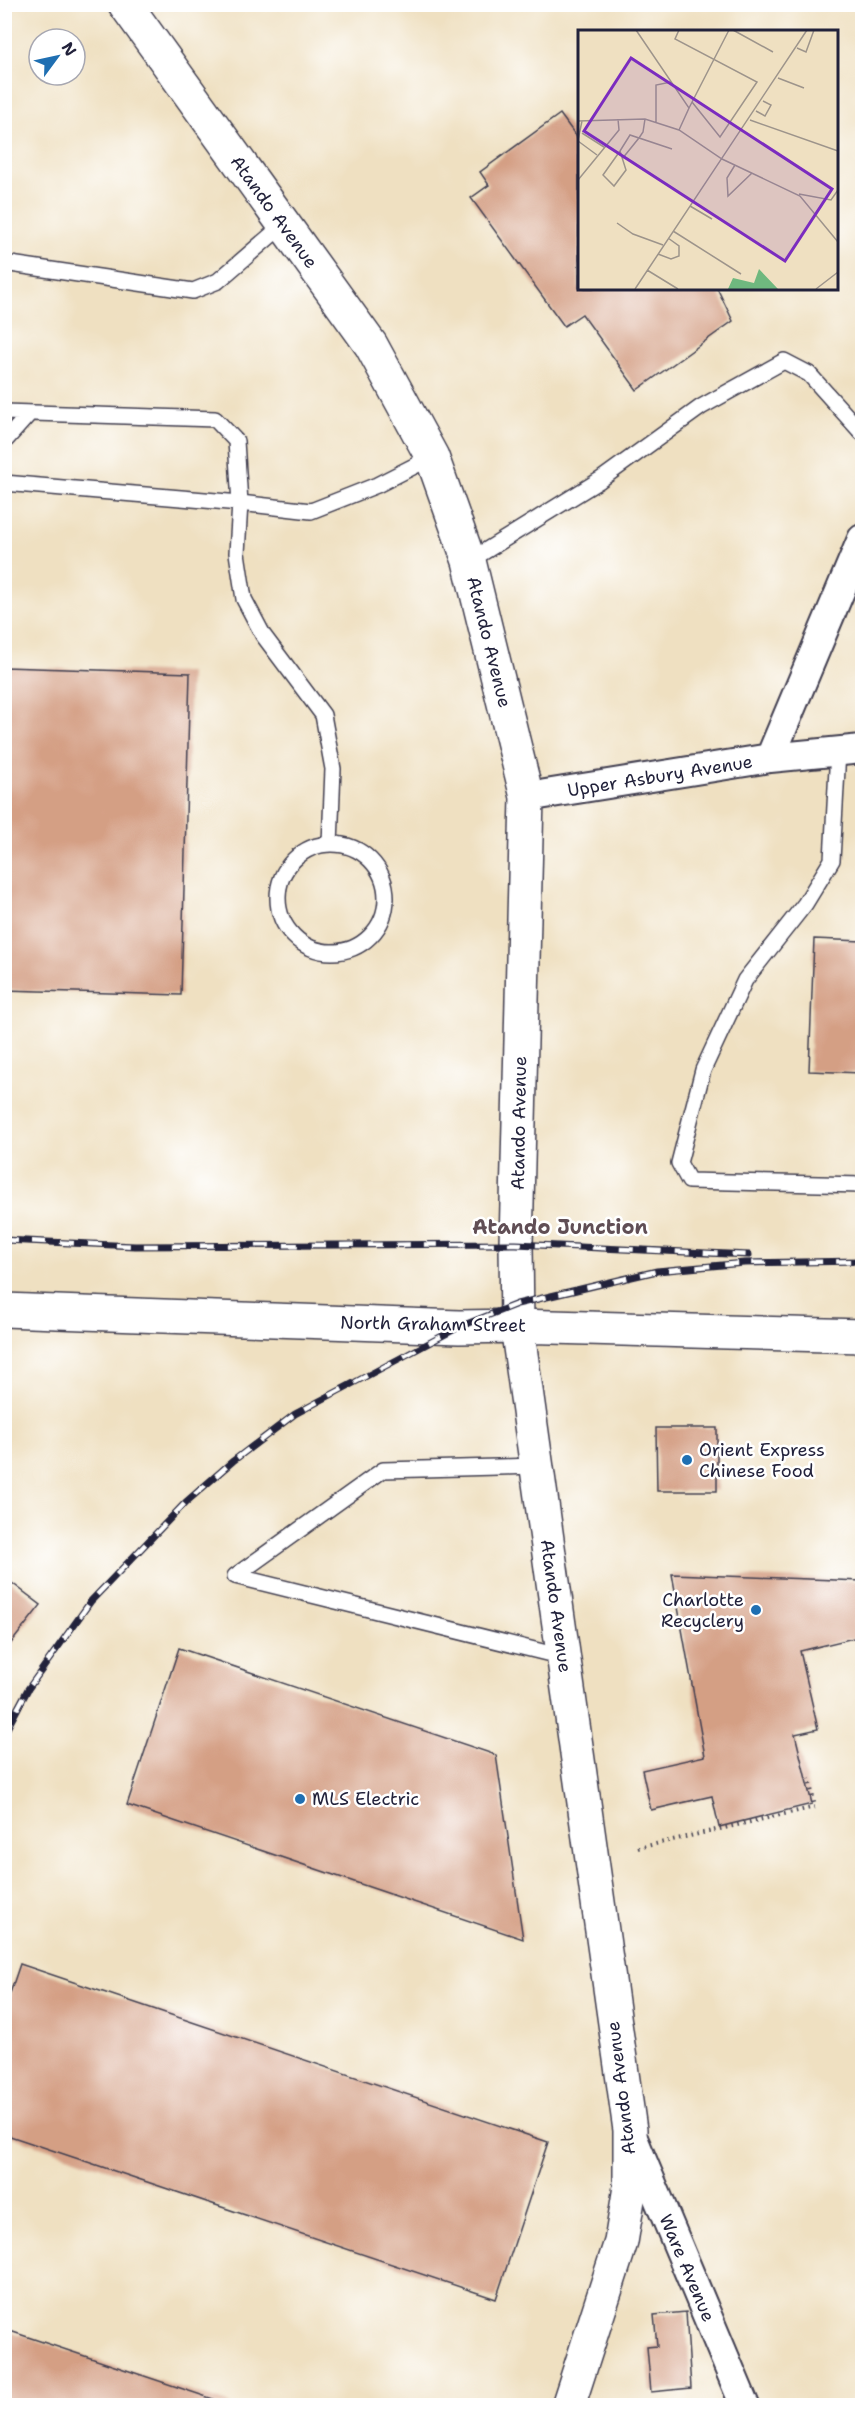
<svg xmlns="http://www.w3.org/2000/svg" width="867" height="2410" font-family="'Shantell Sans',sans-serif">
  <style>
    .building { fill: #d49f84 }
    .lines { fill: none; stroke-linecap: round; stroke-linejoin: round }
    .lane-casing { stroke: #413e4f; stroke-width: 18 }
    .street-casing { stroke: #413e4f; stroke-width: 32 }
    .secondary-casing { stroke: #413e4f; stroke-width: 36 }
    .path { stroke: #413e4f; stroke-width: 4; stroke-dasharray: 1.5 4.5; stroke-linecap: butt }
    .lane { stroke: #fff; stroke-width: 15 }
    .street { stroke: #fff; stroke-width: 28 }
    .secondary { stroke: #fff; stroke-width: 33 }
    .rail-casing { stroke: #22223b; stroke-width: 7 }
    .rail { stroke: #fff; stroke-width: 4.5; stroke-dasharray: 14; stroke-linecap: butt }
    .poi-dot { fill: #1f6fb2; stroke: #fff; stroke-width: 2 }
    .labels { text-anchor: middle; stroke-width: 5; stroke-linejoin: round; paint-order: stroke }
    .street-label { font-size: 18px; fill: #22223b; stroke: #fff }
    .poi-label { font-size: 18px; fill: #22223b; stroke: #fff; text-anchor: start }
    .neighbourhood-label { font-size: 20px; font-weight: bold; fill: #604e55; stroke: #fff }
    .inset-road { fill: none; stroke: #9d948b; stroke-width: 1.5 }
    .view { fill: #7b2cbf; fill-opacity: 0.15; stroke: #7b2cbf; stroke-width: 3 }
    .inset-edge { fill: none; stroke: #22223b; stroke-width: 3 }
  </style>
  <rect width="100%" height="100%" fill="#fff"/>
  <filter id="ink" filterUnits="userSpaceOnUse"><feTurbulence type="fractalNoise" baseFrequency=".0167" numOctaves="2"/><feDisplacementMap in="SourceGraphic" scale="12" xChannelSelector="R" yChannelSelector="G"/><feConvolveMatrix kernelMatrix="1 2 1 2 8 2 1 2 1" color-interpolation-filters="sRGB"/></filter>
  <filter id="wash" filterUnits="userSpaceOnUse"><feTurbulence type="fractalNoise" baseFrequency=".008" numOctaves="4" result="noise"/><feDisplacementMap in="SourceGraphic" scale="24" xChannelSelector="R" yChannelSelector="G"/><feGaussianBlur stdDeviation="1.35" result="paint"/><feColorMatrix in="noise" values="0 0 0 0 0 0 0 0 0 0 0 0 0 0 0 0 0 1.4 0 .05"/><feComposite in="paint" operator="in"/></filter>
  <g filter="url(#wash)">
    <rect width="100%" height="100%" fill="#efe0c1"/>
    <g id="blocks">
      <!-- building -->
      <path class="building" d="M560 114 579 140V288H717L733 321 637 390 582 314 564 326 471 198 489 185 480 172Z
        M4 667 190 673 181 995 4 990Z
        M814 939 862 941V1073L809 1071Z
        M656 1428H717V1491H657Z
        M672 1574 862 1581V1636L800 1651 818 1729 795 1734 812 1804 719 1827 712 1796 651 1810 642 1770 705 1756Z
        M4 1577 41 1605 4 1652Z
        M179 1648 496 1755 523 1939 127 1805Z
        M20 1964 548 2142 496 2299 4 2134V2011Z
        M686 2312 691 2388 651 2392 647 2347 657 2346 654 2315Z
        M4 2329 231 2405V2406H4Z"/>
    </g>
  </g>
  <g filter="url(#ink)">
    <use href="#blocks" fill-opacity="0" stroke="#413e4f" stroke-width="1.5"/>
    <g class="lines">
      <defs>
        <path id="lane" d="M4 263 193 291 218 281 283 225
          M4 412 215 419 236 441 240 503 311 511 377 485 432 457
          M4 442 30 413
          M4 483 240 503 237 553 244 599 263 635 323 715 333 769 330 844
          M469 561 600 480 701 407 784 361 809 374 862 433
          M838 751 832 860 805 904 745 980 703 1070 679 1163 689 1181 862 1185
          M278 898a54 54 0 1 1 108 0a54 54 0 1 1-108 0Z
          M537 1466 383 1470 235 1576 563 1657"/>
        <path id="street" d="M770 758 862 749
          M527 797 770 758 862 539
          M632 2136 745 2406"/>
        <path id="secondary" d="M125 4 371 345 432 457 469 561 527 797 516 1244 517 1326 630 2130V2187L621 2242 568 2406
          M4 1310 459 1327 517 1326 862 1336"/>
      </defs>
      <!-- lane casing -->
      <use href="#lane" class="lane-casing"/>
      <!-- street casing -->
      <use href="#street" class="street-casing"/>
      <!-- secondary casing -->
      <use href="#secondary" class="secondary-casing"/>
      <!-- path -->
      <path class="path" d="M638 1848 815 1807 809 1779"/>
      <!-- lane -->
      <use href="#lane" class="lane"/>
      <!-- street -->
      <use href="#street" class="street"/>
      <!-- secondary -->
      <use href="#secondary" class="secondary"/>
      <defs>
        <path id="rail" d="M4 1240 135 1246 516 1244 749 1255
          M4 1734 28 1689 91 1601 186 1502 233 1461 295 1414 459 1327 517 1304 657 1271 744 1263 862 1261"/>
      </defs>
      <!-- rail casing -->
      <use href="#rail" class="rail-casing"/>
      <!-- rail -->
      <use href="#rail" class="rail"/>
    </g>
  </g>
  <!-- markers -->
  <g class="poi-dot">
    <circle cx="687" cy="1460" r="6"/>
    <circle cx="756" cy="1610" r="6"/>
    <circle cx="300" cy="1799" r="6"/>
  </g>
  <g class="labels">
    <!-- street labels -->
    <g class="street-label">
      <text transform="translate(274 212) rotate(54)" y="6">Atando Avenue</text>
      <text transform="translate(489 642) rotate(76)" y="6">Atando Avenue</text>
      <text transform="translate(660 776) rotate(-9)" y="6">Upper Asbury Avenue</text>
      <text transform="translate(519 1123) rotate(-89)" y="6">Atando Avenue</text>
      <text transform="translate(433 1324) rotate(1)" y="6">North Graham Street</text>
      <text transform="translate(556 1606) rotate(82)" y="6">Atando Avenue</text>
      <text transform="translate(621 2088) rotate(-97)" y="6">Atando Avenue</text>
      <text transform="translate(687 2268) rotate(67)" y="6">Ware Avenue</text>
    </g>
    <!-- poi labels -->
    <g class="poi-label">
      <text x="699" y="1456">Orient Express<tspan x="699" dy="21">Chinese Food</tspan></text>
      <text x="744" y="1606" text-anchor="end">Charlotte<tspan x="744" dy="21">Recyclery</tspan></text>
      <text x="312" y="1805">MLS Electric</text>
    </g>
    <!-- neighbourhood labels -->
    <g class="neighbourhood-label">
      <text x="560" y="1234">Atando Junction</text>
    </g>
  </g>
  <!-- overview -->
  <g transform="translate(578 30)">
    <rect width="260" height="260" fill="#efe0c1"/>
    <path d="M181 239 200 259H150L155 248 176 253Z" fill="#6fb87f"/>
    <path class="inset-road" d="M58 0 111 78 101 100M101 0 97 9 179 52 142 107 114 72M155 0 195 22M219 18 228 22 236 0M200 48 226 58M111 78 151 0M178 81 187 86 193 75 185 71M172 90 260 121M0 91 67 89 101 100 144 129 222 166 260 212M78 92V55L93 52M4 103 26 117M0 110 4 91M0 111 19 125M42 121 48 140 36 156 25 145 42 121 52 105 61 108 65 102 67 89M44 129 61 108 94 119M157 135 149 148 150 166 174 143M0 150 41 100 40 89M221 164 253 170 260 160M112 176 134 189M39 193 55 204 85 215M95 201 163 244M80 224 93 229 101 226V216L90 208M69 240 100 259M57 259 229 0M238 259 260 242"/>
    <path class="view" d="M53 28 254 159 207 231 6 101Z"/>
    <rect width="260" height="260" class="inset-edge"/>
  </g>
  <!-- margin -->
  <rect width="867" height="2410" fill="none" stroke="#fff" stroke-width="24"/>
  <!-- north arrow -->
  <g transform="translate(57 57) rotate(57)"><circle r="28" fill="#ffffff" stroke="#a7a7b1" stroke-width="1.5"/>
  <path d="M0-4.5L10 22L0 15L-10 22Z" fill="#1f6fb2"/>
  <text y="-9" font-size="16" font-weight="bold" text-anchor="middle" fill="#22223b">N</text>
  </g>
</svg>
